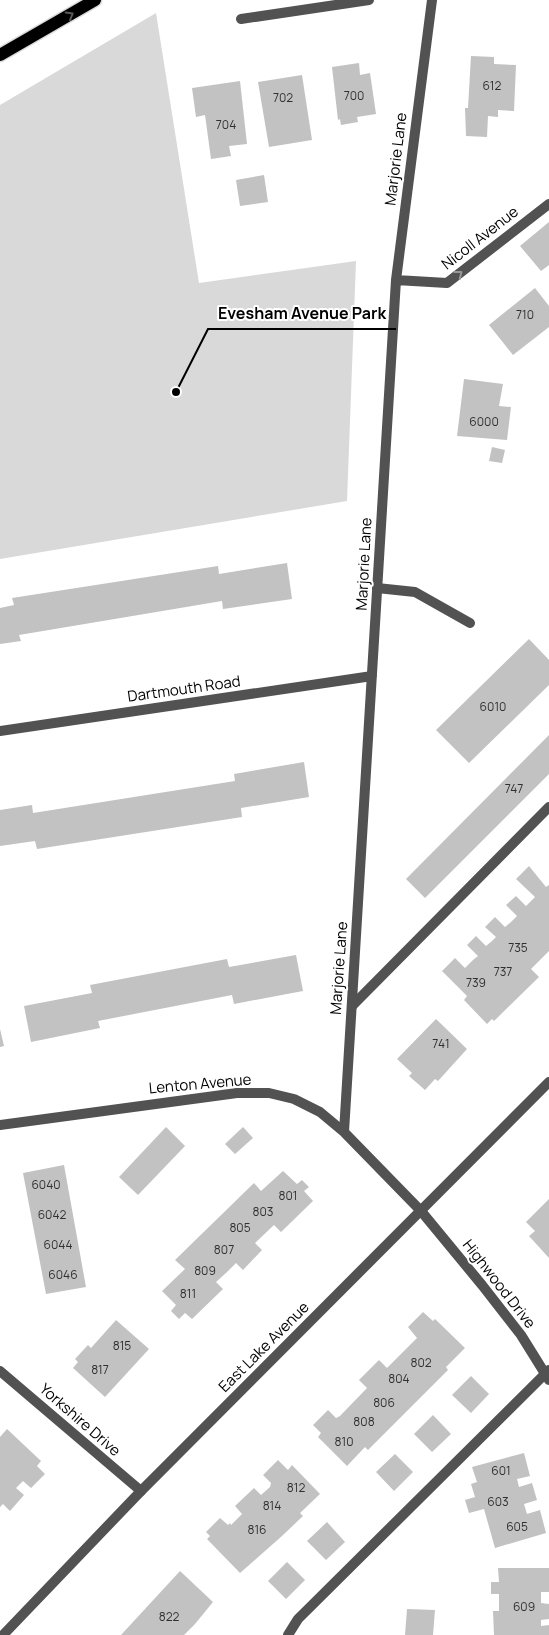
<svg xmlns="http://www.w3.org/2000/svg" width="549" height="1635" font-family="Manrope,sans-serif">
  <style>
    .green { fill: #d9d9d9 }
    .building { fill: #c2c2c2 }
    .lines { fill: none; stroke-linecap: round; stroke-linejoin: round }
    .primary-casing { stroke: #dbdbdb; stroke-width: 15 }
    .service { stroke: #525252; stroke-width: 10 }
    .minor { stroke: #525252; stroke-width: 10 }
    .tertiary { stroke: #525252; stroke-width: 10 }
    .primary { stroke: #000; stroke-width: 12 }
    .oneway { stroke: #595959 }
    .oneway2 { stroke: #979797 }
    .labels { text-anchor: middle; stroke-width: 4; stroke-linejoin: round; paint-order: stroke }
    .number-label { font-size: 12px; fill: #303030 }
    .street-label { font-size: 15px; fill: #000; stroke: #fff }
    .leader { fill: none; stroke: #000; stroke-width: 2 }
    .callout-dot { fill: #000; stroke: #fff; stroke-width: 2 }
    .callout-label { font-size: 16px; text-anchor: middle; font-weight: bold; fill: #000; stroke: #fff; stroke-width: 4; stroke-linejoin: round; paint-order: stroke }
  </style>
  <rect width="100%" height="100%" fill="#fff"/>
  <!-- green -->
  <path class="green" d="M156 13 199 283 356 261 347 501 0 559V105Z"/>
  <!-- building -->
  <path class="building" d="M471 56 494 57V64L516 65 514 111 498 110V117L488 116 487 137 466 136 465 108H468Z
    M359 63 360 75 370 73 376 114 357 117 358 122 341 125 340 119 338 120 332 67Z
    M302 75 312 140 269 147 258 82Z
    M240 81 247 144 229 146 231 156 211 159 205 115 196 117 192 88Z
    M264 175 268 202 240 206 236 180Z
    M549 222V265L541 271 520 246Z
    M535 288 549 306V327L513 355 489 325Z
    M464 379 503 384 499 406 511 407 507 440 457 436Z
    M492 447 505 450 502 463 489 461Z
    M287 563 292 599 223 609 222 601 19 635 21 641 0 644V608L14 605 12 598 218 566 219 574Z
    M529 639 549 660V685L469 763 436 730Z
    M549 735V774L425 898 406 879Z
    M304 762 309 797 241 808 242 817 37 849 35 841 0 846V810L32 805 33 813 235 781 234 774Z
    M529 866 546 887 549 885V951L531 969 539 977 494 1021 492 1019 487 1024 464 1000 467 996 442 971 455 958 465 968 473 960 478 956 467 945 476 936 486 946 492 941 496 937 485 927 495 917 505 927 511 922 517 916 506 905 516 896 526 906 535 897 516 879Z
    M296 955 303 991 234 1004 232 995 98 1021 100 1028 31 1042 24 1006 92 993 90 985 227 959 229 967Z
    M436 1019 467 1049 438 1081 435 1079 425 1090 409 1076 412 1073 397 1059Z
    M0 1029 4 1046 0 1047Z
    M166 1127 185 1146 138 1195 119 1177Z
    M243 1127 253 1138 235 1154 225 1144Z
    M64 1165 86 1287 46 1294 23 1173Z
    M283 1171 297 1184 302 1180 309 1187 304 1191 313 1201 281 1232 274 1225 255 1243 262 1250 243 1270 236 1263 226 1273 216 1282 223 1289 192 1319 185 1313 179 1319 171 1311 176 1305 162 1291 185 1269 175 1260 254 1183 261 1191Z
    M549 1199V1258L529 1236 535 1231 526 1222Z
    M423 1312 433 1321 435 1319 465 1348 446 1367 448 1370 368 1450 365 1447 347 1466 318 1437 321 1433 313 1425 328 1410 336 1418 340 1416 367 1388 359 1380 379 1360 387 1368 417 1338 408 1327Z
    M116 1320 149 1349 105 1397 73 1368 78 1362 75 1359 88 1345 91 1348Z
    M471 1376 489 1394 471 1413 452 1395Z
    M433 1415 451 1434 432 1452 414 1434Z
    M7 1429 41 1461 37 1466 45 1474 31 1488 23 1481 16 1488 24 1495 10 1511 3 1504 0 1507V1437Z
    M524 1453 530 1476 517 1479 519 1487 532 1483 537 1500 524 1504 527 1514 540 1510 546 1533 495 1548 484 1509 469 1513 465 1500 475 1497 471 1484 477 1482 472 1467Z
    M395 1454 413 1472 394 1491 376 1472Z
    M278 1460 288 1470 292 1465 320 1494 300 1513 303 1516 282 1536 240 1573 207 1539 210 1536 206 1532 220 1518 228 1525 230 1523 231 1525 242 1514 235 1506 254 1488 261 1495 270 1487 271 1483 263 1475Z
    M327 1522 345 1542 326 1560 307 1541Z
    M287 1562 305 1580 286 1599 268 1581Z
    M498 1568H549V1592H541V1603L549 1604V1619L541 1620V1626L549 1625V1635H494L493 1611H499V1594H491V1582H499Z
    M180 1571 213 1602 195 1624 184 1635H121Z
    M407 1609 435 1610 433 1635H405Z"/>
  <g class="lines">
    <defs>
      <path id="primary" d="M0 55 95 0"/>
    </defs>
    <!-- primary casing -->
    <use href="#primary" class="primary-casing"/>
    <!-- service -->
    <path class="service" d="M377 588 415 592 470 623
      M352 1006 549 807
      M288 1635 298 1619 549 1370"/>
    <!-- minor -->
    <path class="minor" d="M241 19 369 0
      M396 280 447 283 549 204
      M0 731 372 676
      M0 1125 237 1093H269L294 1099 320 1112 344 1132 421 1211 482 1285 521 1335 549 1380
      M344 1132 396 280 432 0
      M0 1371 141 1491"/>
    <!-- tertiary -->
    <path class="tertiary" d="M3 1635 141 1491 549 1082"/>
    <!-- primary -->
    <use href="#primary" class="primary"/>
  </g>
  <!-- one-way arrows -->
  <defs><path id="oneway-chevron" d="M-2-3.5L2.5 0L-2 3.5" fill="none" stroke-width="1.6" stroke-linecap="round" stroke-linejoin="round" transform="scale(1.25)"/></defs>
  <use class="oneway" href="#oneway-chevron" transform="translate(70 15) rotate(-30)"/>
  <use class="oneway2" href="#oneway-chevron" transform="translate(459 274) rotate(-38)"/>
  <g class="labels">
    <!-- number labels -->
    <g class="number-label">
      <text x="492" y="90">612</text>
      <text x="354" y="100">700</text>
      <text x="283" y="102">702</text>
      <text x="226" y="129">704</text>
      <text x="525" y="319">710</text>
      <text x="484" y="426">6000</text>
      <text x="493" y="711">6010</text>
      <text x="514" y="793">747</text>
      <text x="518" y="952">735</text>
      <text x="503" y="976">737</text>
      <text x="476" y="987">739</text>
      <text x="441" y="1048">741</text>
      <text x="46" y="1189">6040</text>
      <text x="288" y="1200">801</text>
      <text x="263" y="1216">803</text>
      <text x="52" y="1219">6042</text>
      <text x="240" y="1232">805</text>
      <text x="58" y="1249">6044</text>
      <text x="224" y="1254">807</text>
      <text x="205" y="1275">809</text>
      <text x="63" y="1279">6046</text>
      <text x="188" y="1298">811</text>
      <text x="122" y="1350">815</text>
      <text x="421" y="1367">802</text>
      <text x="100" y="1374">817</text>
      <text x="399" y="1383">804</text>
      <text x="384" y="1407">806</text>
      <text x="364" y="1426">808</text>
      <text x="344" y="1446">810</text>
      <text x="501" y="1475">601</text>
      <text x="296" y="1492">812</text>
      <text x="498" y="1506">603</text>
      <text x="272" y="1510">814</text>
      <text x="517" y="1531">605</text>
      <text x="257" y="1534">816</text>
      <text x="524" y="1611">609</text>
      <text x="169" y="1621">822</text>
    </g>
    <!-- street labels -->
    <g class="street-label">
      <text transform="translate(396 159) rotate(-83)" y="5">Marjorie Lane</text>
      <text transform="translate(480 238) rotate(-38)" y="5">Nicoll Avenue</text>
      <text transform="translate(364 564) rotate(-87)" y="5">Marjorie Lane</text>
      <text transform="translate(184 689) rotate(-8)" y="5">Dartmouth Road</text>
      <text transform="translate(339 968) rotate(-86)" y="5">Marjorie Lane</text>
      <text transform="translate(200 1084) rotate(-5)" y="5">Lenton Avenue</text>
      <text transform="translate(499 1284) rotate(52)" y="5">Highwood Drive</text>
      <text transform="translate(264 1347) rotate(-45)" y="5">East Lake Avenue</text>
      <text transform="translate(80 1420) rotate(41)" y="5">Yorkshire Drive</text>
    </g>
  </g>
  <!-- callouts -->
  <path class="leader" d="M176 392L208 329H396"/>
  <circle class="callout-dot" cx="176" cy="392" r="5"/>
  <g class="callout-label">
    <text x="302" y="319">Evesham Avenue Park</text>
  </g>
</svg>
